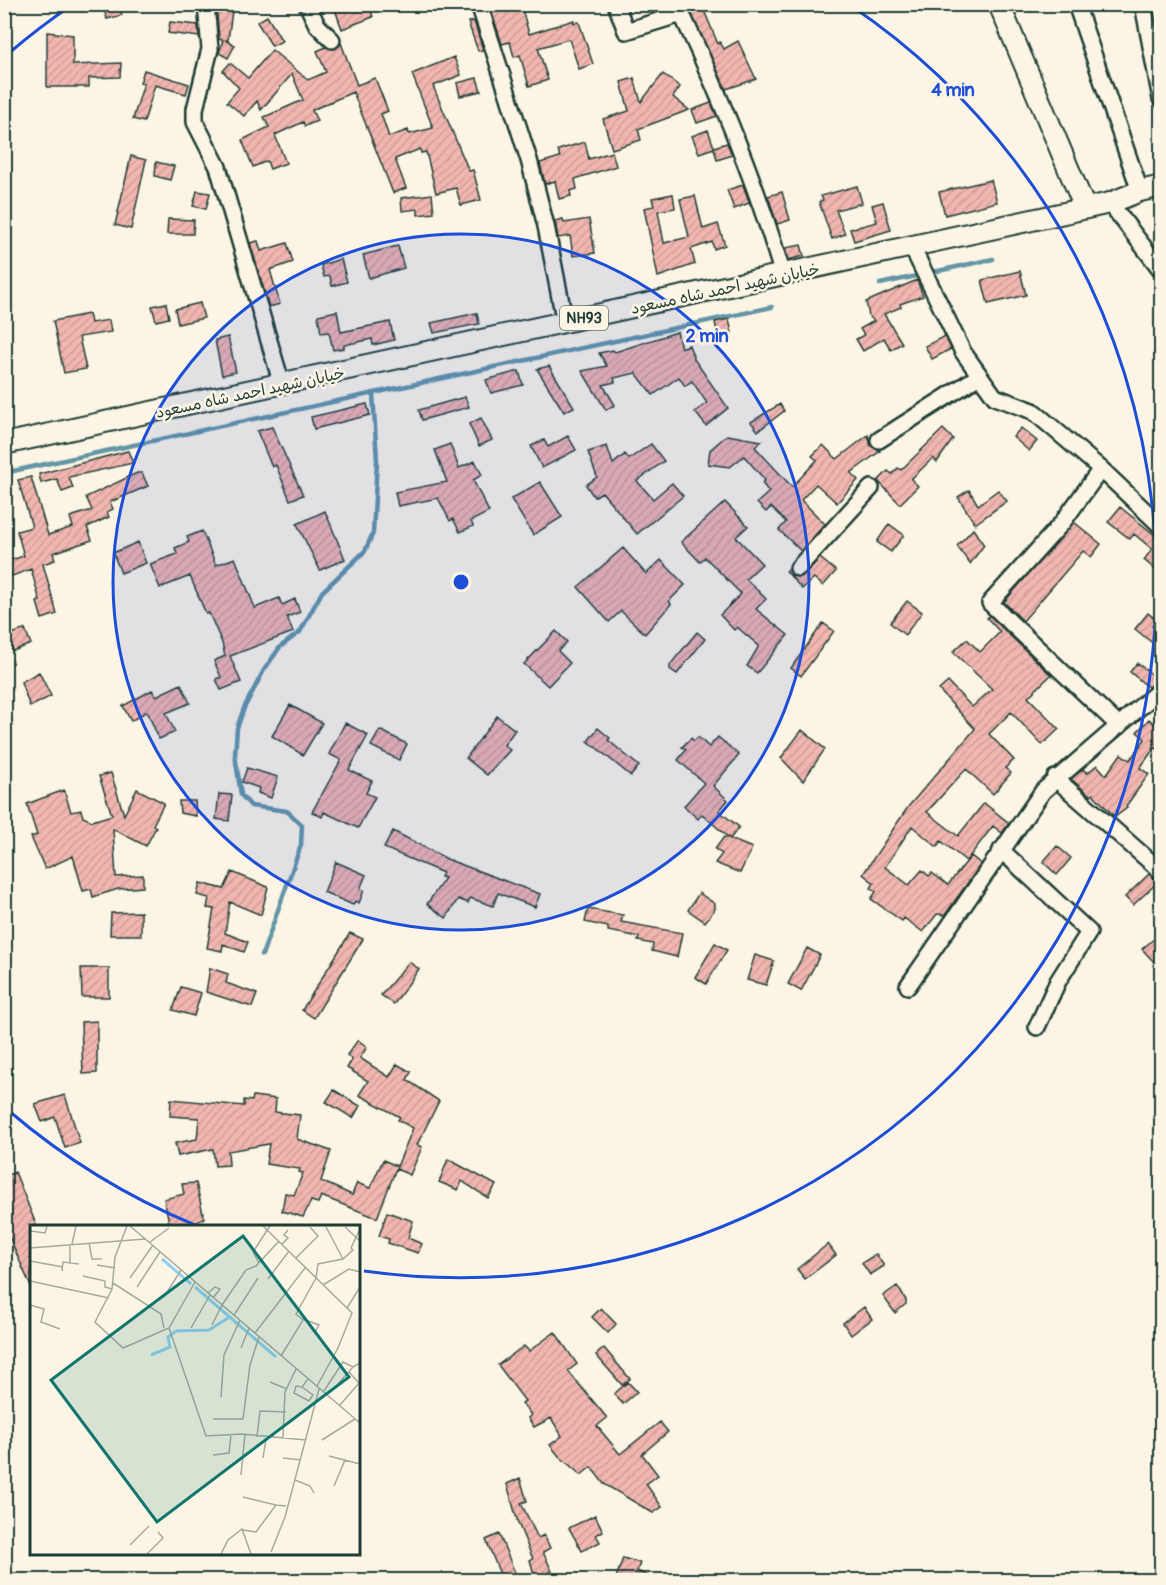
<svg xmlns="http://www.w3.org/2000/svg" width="1166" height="1585" font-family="Pangolin,'Playpen Sans Arabic',sans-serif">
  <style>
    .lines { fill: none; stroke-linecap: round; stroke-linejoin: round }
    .stream { stroke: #6395a6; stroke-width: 4.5 }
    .building { fill: url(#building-hatch); stroke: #1f3d34; stroke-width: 1.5 }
    .minor-casing { stroke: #1f3d34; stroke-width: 20 }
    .major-casing { stroke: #1f3d34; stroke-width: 24 }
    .minor { stroke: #fcf5e5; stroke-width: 15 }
    .major { stroke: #fcf5e5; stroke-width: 20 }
    .ring { fill: none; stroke: #1d4ed8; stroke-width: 3 }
    .labels { text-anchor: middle; stroke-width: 5; stroke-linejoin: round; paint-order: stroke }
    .shield { fill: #fcf5e5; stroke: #617469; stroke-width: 1.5 }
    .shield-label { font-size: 15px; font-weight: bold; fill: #1f3d34 }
    .street-label { font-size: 16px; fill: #1f3d34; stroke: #fcf5e5 }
    .inset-river { fill: none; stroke: #91d0f2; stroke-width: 3 }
    .inset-road { fill: none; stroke: #a4ab9e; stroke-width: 1.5 }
    .view { fill: #0f766e; fill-opacity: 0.15; stroke: #0f766e; stroke-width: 3 }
    .inset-edge { fill: none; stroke: #1f3d34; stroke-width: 3 }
    .centre { fill: #1d4ed8; stroke: #fcf5e5; stroke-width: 3 }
    .ring-label { font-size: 18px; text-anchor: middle; font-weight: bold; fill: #1d4ed8; stroke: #fcf5e5; stroke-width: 5; stroke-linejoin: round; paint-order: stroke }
  </style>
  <defs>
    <pattern id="building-hatch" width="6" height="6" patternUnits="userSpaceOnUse" patternTransform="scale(1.5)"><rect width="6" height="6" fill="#f2b6b0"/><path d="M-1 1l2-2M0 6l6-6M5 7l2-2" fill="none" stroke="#cf9d98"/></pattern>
  </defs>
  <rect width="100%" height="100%" fill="#fcf5e5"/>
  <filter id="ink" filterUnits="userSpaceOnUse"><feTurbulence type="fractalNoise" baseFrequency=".0167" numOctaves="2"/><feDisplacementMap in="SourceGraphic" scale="12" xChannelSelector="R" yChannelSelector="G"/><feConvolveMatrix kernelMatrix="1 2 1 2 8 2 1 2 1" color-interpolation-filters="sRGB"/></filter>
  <g filter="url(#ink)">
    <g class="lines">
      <!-- stream -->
      <path class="stream" d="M929 273 993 259
        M880 284 921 275
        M4 473 772 307
        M262 955 301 845 302 825 287 811 251 806 241 795 235 755 237 728 244 708 264 670 280 647 300 632 322 592 365 551 373 533 377 461 373 393"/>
    </g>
    <!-- building -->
    <path class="building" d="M102 4H118L122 15 107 19Z
      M216 4H233L228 40H225L235 45 228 58 219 53 223 40 219 39Z
      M333 4H369L373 17 342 29Z
      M489 4H514L515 11 522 9 529 34 574 20V23L579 22 593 64 579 69 569 39 538 48 548 80 529 86 520 55 514 57 510 42 502 44Z
      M703 8 718 44 720 42 724 49 738 41 756 79 726 89 691 13Z
      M267 16 282 41 272 46 257 22Z
      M474 21 483 50 478 51 468 22Z
      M170 22 198 25 199 37 168 33Z
      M47 32 73 35V65L121 63 120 77 89 78V87H47Z
      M341 43 357 85 375 78 388 111 381 114 389 137 408 130 409 134 433 128 412 74 454 57 461 75 433 86 469 171 473 170 481 200 461 205 456 188 436 193 426 152 421 153 420 149 395 159 406 188 393 193 353 92 312 110 317 121 305 126 303 122 275 135 286 163 270 169 267 161 253 167 242 140 269 127 264 117 303 100 292 74 261 110 257 101 244 116 227 102 239 88 223 71 230 63 248 78 272 50 308 80 326 72 317 51 326 47 335 49Z
      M144 70 189 84 186 94 155 85 144 122 133 119 144 83H140Z
      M663 74 680 87 673 97 689 110 638 129 641 140 612 149 603 119 629 111 621 82 634 78 641 102Z
      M477 78 481 91 460 96 457 83Z
      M711 103 717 116 697 123 692 110Z
      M708 130 714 147 727 143 732 155 717 160 714 148 699 153 692 136Z
      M585 142 589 159 612 152 616 166 575 179 577 189 570 191 571 196 559 199 555 181 545 184 540 163 560 157 558 150Z
      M131 156 146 160 131 229 115 225Z
      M156 162 174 166 170 180 155 176Z
      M991 180 997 202 945 215 939 192Z
      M743 185 751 207 749 203 734 209 727 190Z
      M857 186 862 203 836 210 845 234 832 239 819 202 823 200 821 196Z
      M197 191 210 193 206 209 193 206Z
      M782 192 790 220 777 224 768 196Z
      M432 194 434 213 418 215V209L402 211 401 198Z
      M673 194 675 208 658 211 664 243 689 237 680 199 695 196 703 229 718 224 725 245 714 249 712 242 691 249 695 264 658 277 644 208 654 206 652 198Z
      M883 202 891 230 854 241 850 229 877 222 872 205Z
      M168 219 194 220 193 234H167Z
      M563 219 564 223 589 219 595 253 573 256 570 236 558 238 555 221Z
      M258 241 261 251 287 243 293 262 270 270 280 304 269 307 250 243Z
      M801 245 804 256 788 260 785 248Z
      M398 246 404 268 369 278 363 255Z
      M341 259 347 282 332 286 330 276 324 277 321 265Z
      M1020 271 1026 295 988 304 982 280Z
      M917 280 923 296 900 304 901 307 884 314 902 343 891 350 884 338 863 351 856 339 864 335 860 329 874 321 869 316 866 302Z
      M166 303 169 318 156 321 152 306Z
      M200 303 204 318 178 324 175 309Z
      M337 311 341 332 390 322 394 340 373 345 372 339 344 345V348L333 350 329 332 321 333 318 315Z
      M477 313 479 324 434 333 431 323Z
      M89 314 91 323 109 320 111 332 79 337 86 369 64 373 53 321Z
      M729 319 732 333 718 336 715 322Z
      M677 332 681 348 689 345 694 359 728 408 706 426 695 412 707 403 692 381 685 386 679 377 653 395 636 373 614 378 615 382 603 385 615 405 606 410 582 371 607 366 599 353 613 350 615 352Z
      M945 336 951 349 932 359 925 346Z
      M228 337 236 372 222 375 215 340Z
      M549 366 574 407 564 412 537 369Z
      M519 371 523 385 491 393 486 380Z
      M465 397 469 407 422 420 419 410Z
      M367 404 370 415 314 429 311 417Z
      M780 404 784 411 758 431 751 422Z
      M481 418 492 440 479 446 469 424Z
      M272 427 303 495 290 500 276 465 272 467 257 431Z
      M1021 428 1037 441 1029 451 1013 437Z
      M943 429 953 439 937 462 933 458 911 479 918 486 900 504 878 481 888 471 892 474 898 468 901 470Z
      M727 435 762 441 755 447 792 487 817 460 812 456 823 445 837 459 868 435 871 446 880 451 851 473 858 480 837 503 816 484 801 500 825 524 801 551 779 530 786 522 771 507 766 512 757 503 769 492 762 483 765 480 744 456 730 467 708 464 710 450Z
      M568 436 576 450 542 468 531 446 544 440 548 447Z
      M450 444 459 468 475 461 482 475 473 480 489 512 471 521 473 526 460 532 453 519 450 521 438 498 398 506 395 492 447 482 435 450Z
      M651 444 664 461 637 481 653 499 672 483 683 496 637 534 602 492 594 497 586 485 597 477 588 452 607 446 613 464 625 454 629 459Z
      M128 451 133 463 69 477 73 488 62 492 57 479 41 483 39 474Z
      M137 473H142L148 486 110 502 113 509 107 512 109 517 87 527 92 540 53 553 55 560 43 564 57 614 42 619 37 602 40 601 31 569 4 579V562L24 556 17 531 32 527 18 480 31 477 48 535 73 527 70 517 92 510 86 497Z
      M540 482 562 517 533 535 511 499Z
      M969 490 978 505 998 490 1007 501 975 524 958 497Z
      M725 502 748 526 736 537 762 564 746 579 766 599 756 609 788 635 757 673 747 666 759 646 737 627 734 630 720 615 741 594 705 557 700 562 681 542Z
      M1120 507 1160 539 1161 538V574L1144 560 1152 549 1134 534 1130 539 1108 522Z
      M325 511 345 559 320 570 297 524Z
      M1074 522 1101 544 1091 557 1083 551 1023 621 1004 602Z
      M889 524 904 535 891 552 877 542Z
      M973 529 984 545 970 564 957 546Z
      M202 531 216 565 235 558 255 608 279 598 282 605 295 599 300 612 287 617 293 632 230 656 241 682 221 690 216 679 221 677 214 661 225 656 222 643 209 613 206 614 190 576 160 588 150 564 177 554 175 548 189 542 187 537Z
      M138 542 146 563 121 573 113 553Z
      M623 548 646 574 661 560 685 585 669 601 671 604 645 634 621 611 609 622 578 587Z
      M820 558 836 571 823 586 814 578 802 589 786 571 789 568 792 576 801 577Z
      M907 601 922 612 905 635 890 623Z
      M1148 613 1157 620 1152 626 1161 634V650L1135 629Z
      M990 616 1051 675 1028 697 1059 729 1042 745 1011 712 989 734 1014 760 1005 768 1011 773 993 794 966 769 927 812 958 836 984 803 1009 823 1002 833 993 826 966 861 941 841 937 847 912 826 885 867 909 885 922 870 929 876 932 873 948 885 971 856 981 864 945 915 937 914 923 932 904 918 902 921 871 899 876 892 871 888 874 883 863 874 908 807 975 729 939 690 948 682 972 707 992 689 953 652 967 639 980 652 1000 632 987 618Z
      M823 623 834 631 801 676 791 668Z
      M25 629 31 644 13 651 7 636Z
      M556 631 567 642 558 651 570 663 548 686 524 664Z
      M697 632 705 639 677 674 670 669V665Z
      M1137 663 1158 679 1148 687 1130 672Z
      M39 672 51 696 30 707 21 682Z
      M181 684 190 703 166 713 175 732 159 739 147 711 131 721 123 706 152 690 156 696Z
      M290 705 322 723 303 755 272 736Z
      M497 716 515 730 504 745 510 750 487 775 466 758Z
      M1149 719 1161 730V753L1155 747 1140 768 1149 774 1126 806 1127 808 1115 817 1093 794 1091 796 1071 779 1083 769 1087 773 1097 765 1106 775 1121 754 1130 760 1145 739 1137 732Z
      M345 723 368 735 349 770 372 781 366 793 375 797 358 828 324 812 322 817 312 812 341 760 329 754Z
      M598 728 610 738 608 740 639 766 631 776 588 741Z
      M380 730 407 744 399 760 371 746Z
      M802 730 825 749 803 781 781 758Z
      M698 737 709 747 718 737 739 755 713 786 728 800 719 811 739 827 730 839 752 848 740 873 715 863 722 854 715 849 724 837 729 838 702 814 698 819 684 806 704 783 678 760 686 750 682 747 691 738 694 741Z
      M247 768 278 777 271 798 258 793 259 788 242 782Z
      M111 773 124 815 137 789 164 803 153 825 156 827 146 846 113 829 116 877 143 875V887L118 889 93 897 91 889 83 891 73 856 45 869 31 837 37 835 27 804 64 790 71 812 81 810 83 817 92 821 112 815 99 776Z
      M219 794 232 795 229 821 216 819Z
      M179 801H195L196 816 180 813Z
      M393 831 449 860 540 894 535 907 498 893 493 906 470 898 468 903 458 899 446 918 427 904 445 878 441 877 443 873 384 848Z
      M1057 846 1071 858 1057 875 1043 862Z
      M336 862 366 875 360 889 364 890 359 903 355 901 353 905 324 892Z
      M232 872 268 887 261 915 230 902 225 933 248 942 244 952 223 944 222 951 207 948 214 909 207 908 209 898 197 895 200 883 224 889Z
      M1149 874 1158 882 1133 905 1125 897Z
      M699 893 715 904V909L705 922 688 910Z
      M588 909 623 915 621 922 682 933 677 957 652 951 653 944 638 941 639 937 608 931V927L585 922Z
      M141 912V935H110L111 913Z
      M350 933 363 939 314 1018 302 1010Z
      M1161 933V955L1154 962 1142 949Z
      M715 943 727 950 706 984 695 977Z
      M807 948 820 955 801 991 788 984Z
      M755 955 774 961 766 985 747 980Z
      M409 962 419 969 394 1004 381 995Z
      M81 968H109V997H82Z
      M210 968 228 974 226 983 257 994 252 1007 206 992Z
      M181 987 201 993 194 1016 173 1010Z
      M97 1021V1073L83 1074 81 1022Z
      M358 1040 367 1047 360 1058 389 1077 397 1064 411 1072 407 1080 439 1101 417 1145 422 1147 410 1175 396 1169 413 1128 398 1120 400 1117 359 1095 368 1081 347 1068 352 1060 347 1055Z
      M334 1090 360 1106 353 1118 326 1102Z
      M65 1095 80 1143 65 1148 55 1117 42 1122 35 1104Z
      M253 1096 276 1099 275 1112 300 1115 297 1139 331 1151 321 1181 352 1195 357 1183 370 1188 383 1160 397 1166 377 1218 321 1196 318 1203 311 1201 303 1217 282 1211 285 1193 294 1195 303 1173 299 1172 300 1169 266 1164 269 1144 228 1151 229 1165 215 1166 213 1149 178 1156 175 1143 197 1139 199 1118 170 1116 171 1099 244 1106V1100L252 1101Z
      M448 1159 496 1185 488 1198 462 1181 458 1190 439 1182Z
      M15 1172 37 1227H32L31 1287 4 1225V1177Z
      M196 1183 204 1218 196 1223 170 1227 164 1199 184 1194 182 1184Z
      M387 1212 413 1221 408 1238 422 1244 418 1253 388 1243 389 1239 379 1236Z
      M828 1244 836 1255 805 1279 797 1269Z
      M876 1254 884 1266 870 1275 862 1263Z
      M897 1286 906 1300V1304L895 1313 883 1296Z
      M864 1307 872 1319 851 1335 843 1323Z
      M601 1308 616 1324 608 1333 592 1317Z
      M555 1332 577 1364 568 1371 607 1418 597 1426 620 1454 660 1422 668 1432 642 1454 658 1475 646 1484 662 1507 653 1513 604 1484 591 1467 581 1475 559 1456 550 1445 562 1436 551 1418 534 1427 528 1418 531 1415 522 1403 525 1401 498 1365 524 1346 529 1351Z
      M604 1348 630 1379 622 1385 596 1355Z
      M628 1382 637 1392 623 1404 614 1394Z
      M520 1478 527 1501 521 1503 538 1538 544 1535 550 1548 543 1552 552 1571 549 1572 550 1581H536L530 1560 533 1559 518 1523 507 1484Z
      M595 1515 603 1531 596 1535 600 1542 582 1551 569 1528Z
      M499 1534 513 1568 519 1581H485L500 1574 486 1540Z
      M623 1558 640 1563 637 1571 659 1581H615Z"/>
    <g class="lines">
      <defs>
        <path id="minor" d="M206 4 210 49 195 109V122L218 167 282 385
          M307 4 317 25 332 40
          M479 4 529 160 546 226 565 323
          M616 4 626 31 678 15 684 19C723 102 758 187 783 276
          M1076 4 1140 191
          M1143 4 1161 99
          M1110 203 1162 271
          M912 247 963 352 995 397 1033 411 1101 469 1162 527
          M879 440 979 376
          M1101 469 1062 523 990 603 1119 726
          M798 568 871 488
          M1055 778 1162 872
          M1001 850 1089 932 1058 981 1037 1027
          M908 986 1043 791 1162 688"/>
        <path id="major" d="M999 4 1085 208
          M4 444 1110 203 1140 191 1162 186"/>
      </defs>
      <!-- minor casing -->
      <use href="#minor" class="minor-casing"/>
      <!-- major casing -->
      <use href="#major" class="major-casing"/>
      <!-- minor -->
      <use href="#minor" class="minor"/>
      <!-- major -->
      <use href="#major" class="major"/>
    </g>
  </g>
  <!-- distance rings -->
  <circle cx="461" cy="582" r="348" fill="#1d4ed8" fill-opacity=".12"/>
  <g class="ring">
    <circle cx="461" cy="582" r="348"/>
    <path d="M195 1225A696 696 0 0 1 9 1111M9 53A696 696 0 0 1 72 5M850 5A696 696 0 0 1 364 1271"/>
  </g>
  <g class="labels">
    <!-- shield labels -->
    <rect class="shield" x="560" y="306" width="48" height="24" rx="4.5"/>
    <g class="shield-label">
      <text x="584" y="323">NH93</text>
    </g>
    <!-- street labels -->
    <g class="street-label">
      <text transform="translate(725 288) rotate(-12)" y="6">خیابان شهید احمد شاه مسعود</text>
      <text transform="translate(250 392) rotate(-12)" y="6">خیابان شهید احمد شاه مسعود</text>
    </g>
  </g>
  <!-- overview -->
  <g transform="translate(30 1225)">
    <rect width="330" height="330" fill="#fcf5e5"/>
    <path class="inset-river" d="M132 34 161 59M165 62 246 132M121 130 140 122 138 112 146 106 179 105 198 93"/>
    <path class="inset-road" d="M97 1 85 32 82 64 65 97 93 123 139 103 165 57M100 1 330 198M233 1 322 88 308 123 287 161M0 2 1 6 15 8 17 1M296 2 313 34M315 2 330 16M120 17 139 3M59 18 62 34H72M42 19 46 1M252 19 258 13 254 10 258 5M0 23 115 14M266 33 288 11 280 2M0 36 33 42M40 38V19M229 38 223 27 240 1M67 40 85 43M32 46 33 37 49 39M53 51 75 56V62L82 64M100 53 123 20M238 54 259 26M0 56 79 73M83 58 131 89 134 103M293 60 319 44 330 47M107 62 130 27M178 68 185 62 190 64 183 73M134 72 151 45M0 80 14 84 11 97 30 104M192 80 216 45 226 41 249 16M317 83 330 62M204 90 228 53M273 94 289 100 285 107M182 100 192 80M139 103 176 211 212 209 276 215M161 103 180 70M225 108 275 43M211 123 219 103M251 131 273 95 266 89 286 53 288 39 313 34 323 25 321 23 330 4M240 157 257 164M307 160 323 142M272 162 283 170 279 176 264 168 266 161 272 162 278 154M294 166 313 137 323 142 330 138M191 172 194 130 210 95M310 180 329 158 319 147M183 194H213L220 140 229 112M227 212 230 186 256 187M253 213 255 167 266 144M292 215 325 194M183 230 199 228 201 210M299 231 330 239M233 233 236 214M253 233 271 235M211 250 215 209M265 255 280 261 284 268M304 261 315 235M213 272 246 280M213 305 226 307 246 280 256 281M100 320 119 301M241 327 255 292 289 164M117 329 133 313 128 307M191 329 198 315 212 304 221 329"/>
    <path class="view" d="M213 11 319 152 127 297 21 155Z"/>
    <rect width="330" height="330" class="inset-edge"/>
  </g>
  <circle cx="461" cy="582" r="9" class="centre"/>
  <g class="ring-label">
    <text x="953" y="96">4 min</text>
    <text x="707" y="342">2 min</text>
  </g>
  <!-- margin -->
  <rect width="1166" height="1585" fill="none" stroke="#fcf5e5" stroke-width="24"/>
  <rect x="12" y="12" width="1142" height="1561" fill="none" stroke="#1f3d34" stroke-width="2" filter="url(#ink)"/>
</svg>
